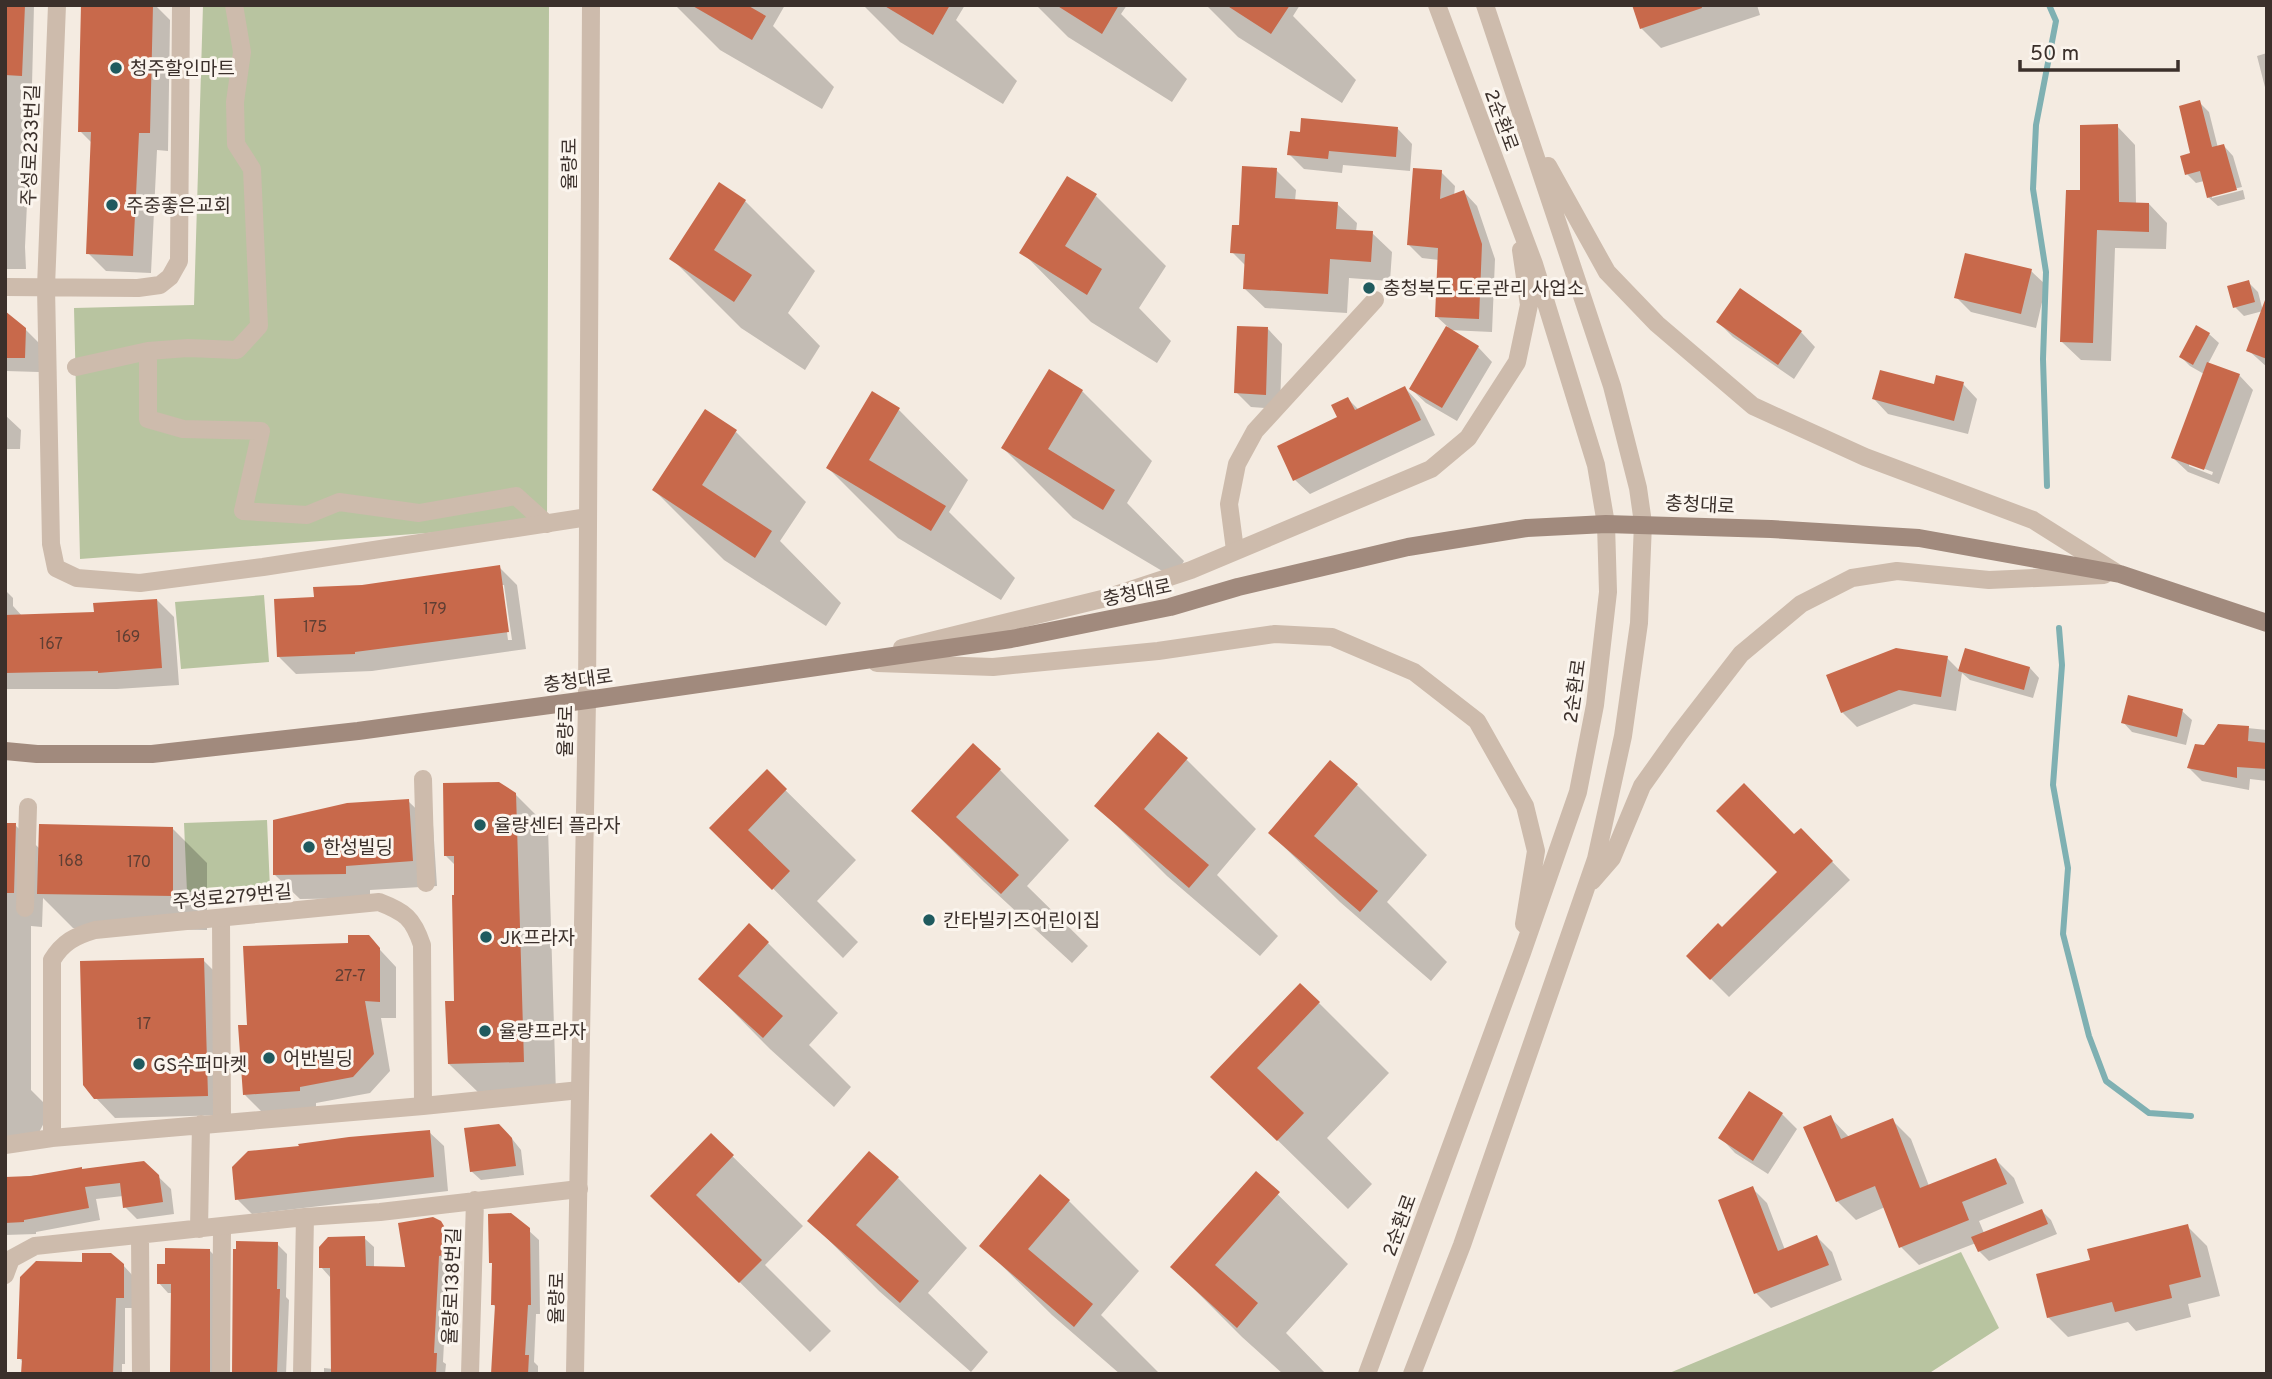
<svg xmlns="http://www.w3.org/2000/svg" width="2272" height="1379" font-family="Overpass,'Noto Sans KR',sans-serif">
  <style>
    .green { fill: #b8c4a0 }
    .shadow { fill: #0003; fill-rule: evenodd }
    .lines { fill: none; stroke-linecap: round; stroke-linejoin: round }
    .stream { stroke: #7fb0b2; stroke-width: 6 }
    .building { fill: #c8694b }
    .pedestrian { stroke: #cdbbac; stroke-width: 18 }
    .minor { stroke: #cdbbac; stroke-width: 18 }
    .tertiary { stroke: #cdbbac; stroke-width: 18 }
    .secondary { stroke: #a18a7d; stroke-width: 18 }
    .poi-dot { fill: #1f5a5e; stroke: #fbf5ee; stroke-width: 2.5 }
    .labels { text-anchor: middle; stroke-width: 6; stroke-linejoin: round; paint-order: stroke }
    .number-label { font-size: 16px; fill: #5e3e33 }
    .poi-label { font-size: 19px; fill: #3b302b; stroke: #fbf5ee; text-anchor: start }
    .street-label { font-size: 19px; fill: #3b302b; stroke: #fbf5ee }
  </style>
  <rect width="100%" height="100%" fill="#f4ebe1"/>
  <!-- green -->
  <path class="green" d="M203 5H549L547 524 80 559 74 308 194 305Z
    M264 595 269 662 181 669 175 602Z
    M267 820 270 889 187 892 184 823Z
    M1961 1252 1999 1328 1928 1374H1667Z"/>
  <!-- shadow -->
  <path class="shadow" d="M5 5H34L32 85H26L25 133 30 138 25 247 26 269H5Z
    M82 5H155L170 20 168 151 157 150 151 273 106 271 88 253 92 143 80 131Z
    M675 5H785L773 26 834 87 822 109 720 50Z
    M863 5H965L956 20 1017 81 1003 104 900 42Z
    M1036 5H1127L1121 14 1187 79 1172 102 1068 37Z
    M1206 5H1300L1293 16 1356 80 1342 103 1238 37Z
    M1634 5H1757L1760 15 1661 48 1641 28Z
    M2267 53V95L2257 56Z
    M2199 102 2209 112 2218 148 2224 146 2233 156 2242 187 2212 194V198L2243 190 2245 199 2218 206 2208 197 2204 181 2196 183 2187 174 2193 154Z
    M2117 126 2135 145 2136 204H2149L2167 223 2166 249 2115 248 2111 361 2081 360 2062 342 2082 192Z
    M1398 129 1412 144 1410 171 1343 165 1342 173 1304 169 1289 154Z
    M1276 170 1296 190 1295 201 1337 204 1357 223 1356 232 1372 233 1392 252 1390 281 1349 278 1347 313 1265 308 1245 289 1246 266 1232 252 1241 227Z
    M1441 172 1455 186 1454 196 1464 192 1477 206 1495 259 1492 332 1449 330 1478 347 1492 362 1457 421 1426 403 1411 389 1448 327 1437 317 1439 260 1422 258 1409 245Z
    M720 184 745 201 815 271 788 313 820 346 805 370 741 328 671 258Z
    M1096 196 1166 266 1139 308 1171 341 1157 363 1091 322 1022 252Z
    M2031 271 2046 285 2036 328 1971 312 1956 297Z
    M2248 282 2258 292 2263 311 2244 316 2235 307Z
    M5 316 25 329 40 344 39 372 6 371 5 407Z
    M1718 322 1801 332 1815 347 1794 379 1733 337Z
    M2267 323V367L2248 350Z
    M1268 329 1282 344 1280 409 1251 407 1236 392Z
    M2209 334 2219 343 2208 364 2239 375 2253 390 2219 484 2188 472 2173 458 2204 374 2190 366 2181 357ZM2189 463 2213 472 2212 475 2189 466Z
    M1963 384 1977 399 1968 434 1888 414 1874 399Z
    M1405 388 1419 403 1435 435 1310 494 1295 480 1339 418 1348 399 1359 410Z
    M1082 391 1152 461 1127 503 1184 561 1174 578 1073 518 1003 448Z
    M899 410 968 480 949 512 1015 578 1001 600 898 538 828 468Z
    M5 415 21 430 20 449H5Z
    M736 432 806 502 780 541 841 603 826 626 724 560 654 490Z
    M499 567 517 585 526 649 372 671 296 674 278 656 316 599ZM501 585H504L512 640H508Z
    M5 590 13 598V606L23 617 96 614 157 600 174 617 179 685 117 689H5Z
    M1947 658 1960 671 2030 668 2039 678 2033 698 1970 680 1962 673 1956 711 1914 704 1857 727 1842 712Z
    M2182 711 2192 720 2186 745 2132 732 2123 722Z
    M2218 725 2267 730V781L2250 779 2249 790 2202 781 2189 768Z
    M1186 759 1256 829 1217 875 1278 936 1260 956 1167 876 1097 806Z
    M1330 763 1357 785 1427 855 1387 902 1447 962 1431 981 1340 902 1270 833Z
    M1000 770 1069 840 1027 886 1088 946 1072 963 983 881 913 811Z
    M767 772 856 860 817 901 858 942 843 958 712 828Z
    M515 794 548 827 556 1094 482 1096 449 1064 456 1002V866L446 856Z
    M408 801 433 825 437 886 370 890V898L300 899 275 875Z
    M5 824 15 825 40 849 172 828 207 863V930L73 928 43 898 42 927 31 926V1090L45 1104V1121L34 1142 5 1144Z
    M1801 830 1850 880 1729 997 1688 956 1722 929 1780 872 1794 837Z
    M368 937 396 967V1018H381L390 1071 370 1093 316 1103V1108L262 1112 245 1095 249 1026 350 945Z
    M768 943 838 1013 809 1045 851 1087 834 1107 770 1049 701 979Z
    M203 960 223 980 227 1115 115 1118 95 1097Z
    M1319 1003 1389 1073 1327 1138 1372 1184 1348 1209 1213 1077Z
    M1782 1114 1797 1129 1768 1174 1735 1153 1721 1138Z
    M1830 1117 1849 1137 1892 1120 1911 1139 1929 1186 1996 1160 2014 1178 2024 1203 1979 1221 1984 1233 2042 1211 2051 1220 2057 1234 1989 1261 1979 1251 1976 1243 1919 1265 1901 1247 1885 1207 1856 1220 1837 1201Z
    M429 1132 444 1146 448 1191 252 1214 237 1199 301 1147Z
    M509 1135 521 1150 524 1175 481 1180 471 1171Z
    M712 1136 803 1226 765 1265 831 1331 810 1352 653 1196Z
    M143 1162 171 1189 174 1214 137 1219 125 1207 123 1196 96 1199 100 1220 36 1232V1234L5 1235V1179Z
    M1256 1173 1348 1264 1286 1333 1326 1374H1283L1242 1337 1172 1267Z
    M898 1178 967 1248 928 1293 988 1352 971 1372 879 1291 810 1221Z
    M1752 1188 1767 1203 1785 1250 1817 1237 1832 1252 1842 1280 1771 1308 1756 1293 1720 1201Z
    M1069 1201 1139 1271 1101 1315 1160 1374H1120L1052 1315 982 1246Z
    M440 1223 453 1238 458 1263 448 1265 443 1362 446 1364 445 1374H324V1368L333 1369 330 1277 321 1267 364 1238 374 1247V1268L407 1269Z
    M2187 1226 2207 1246 2220 1296 2188 1304 2191 1317 2136 1331 2128 1322 2068 1337 2048 1317 2092 1261Z
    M528 1230 539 1240 540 1314H536L534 1362 538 1366V1374H492L496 1308 493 1304Z
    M277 1244 287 1254 286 1297 289 1300 286 1374H234Z
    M210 1251 219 1260V1374H171L173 1293H168L159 1283Z
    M123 1265 133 1276V1308H125V1364H122V1374H23V1362L19 1358Z"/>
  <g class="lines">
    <!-- stream -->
    <path class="stream" d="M2047 486 2043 359 2046 272 2033 189 2036 125 2056 21 2049 5
      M2059 628 2062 665 2053 785 2068 868 2063 934 2089 1036 2106 1081 2149 1113 2191 1116"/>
  </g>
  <!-- building -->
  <path class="building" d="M5 5H25L22 76 5 75Z
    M81 5H153L150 133H139L133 256 86 254 91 132H78Z
    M691 5H747L766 16 752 40Z
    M883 5H950L933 35Z
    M1056 5H1119L1102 34Z
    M1226 5H1290L1271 34Z
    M1632 5H1701L1702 8 1640 29Z
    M2200 100 2212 147 2224 144 2237 190 2207 198 2200 171 2185 175 2180 156 2190 153 2179 106Z
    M1301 118 1398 127 1396 157 1329 151 1328 159 1287 155 1290 131 1300 132Z
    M2118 124 2119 202 2149 203V232L2097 230 2093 343 2060 342 2066 190H2080V125Z
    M1242 166 1277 168 1275 198 1338 202 1336 229 1373 231 1371 262 1330 259 1328 294 1243 289 1245 254 1230 253 1232 225H1239Z
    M1413 168 1442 170 1440 199 1464 190 1482 244 1479 319 1435 317 1438 248 1407 245Z
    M1067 176 1097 194 1065 246 1102 269 1087 295 1019 253Z
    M719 182 746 200 714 250 752 275 734 302 669 259Z
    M1965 253 2032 269 2021 314 1954 298Z
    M2249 280 2255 302 2233 308 2227 286Z
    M1740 288 1802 331 1778 365 1716 322Z
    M2265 300H2267V359L2246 351Z
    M5 311 26 328 25 358H5Z
    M2196 325 2210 333 2193 365 2179 357Z
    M1237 326 1268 327 1266 395 1234 393Z
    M1446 326 1479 346 1442 408 1409 389Z
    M2207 362 2240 374 2204 470 2171 458Z
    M1049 369 1083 390 1048 449 1115 490 1103 510 1001 448Z
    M1880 370 1934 384 1936 375 1964 382 1954 421 1872 399Z
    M1405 386 1421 420 1293 481 1277 446 1337 417 1331 405 1348 397 1355 410Z
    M872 391 900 408 869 460 946 506 931 531 826 468Z
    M705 409 737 430 702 485 772 531 755 558 652 490Z
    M500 565 509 632 355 652V654L277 657 274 599 314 597 313 587 362 585Z
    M157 599 162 668 98 673V671L5 673V615L94 612 93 603Z
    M1896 648 1948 656 1941 697 1899 690 1841 713 1826 675Z
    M1965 648 2030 667 2024 690 1958 671Z
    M2128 695 2183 709 2177 737 2121 723Z
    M2218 724 2249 726 2248 741 2267 743V769L2237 767V778L2187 768 2195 744 2204 745Z
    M1158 732 1188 758 1144 809 1209 865 1189 888 1094 806Z
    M973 743 1001 769 956 817 1019 875 1001 894 911 811Z
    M1330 760 1358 784 1314 836 1378 891 1360 912 1268 833Z
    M767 769 787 789 748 830 790 871 772 890 709 828Z
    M499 782 516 793 524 1062 448 1064 445 1001H454L452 895H454V856H444L443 783Z
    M1744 783 1794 834 1801 828 1833 861 1710 980 1686 956 1718 923 1722 927 1777 872 1716 811Z
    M409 799 413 861 346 866V874L273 875V820L347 803Z
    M5 823H16L14 893H5Z
    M39 824 173 827V896L37 894Z
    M749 923 769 942 738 976 783 1016 763 1038 698 979Z
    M348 935H369L380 948V1002L365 1001 374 1054 353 1077 300 1087V1091L243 1095 238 1025H247L243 946 348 943Z
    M204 958 208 1096 94 1099 83 1085 80 961Z
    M1300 983 1320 1002 1257 1068 1304 1113 1277 1141 1210 1077Z
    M1749 1091 1783 1113 1753 1161 1718 1138Z
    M1831 1115 1841 1139 1893 1118 1920 1188 1996 1158 2007 1184 1962 1202 1969 1220 1899 1248 1875 1186 1836 1202 1803 1127Z
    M499 1124 512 1138 516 1166 470 1172 464 1128Z
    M430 1130 434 1177 235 1200 232 1167 248 1151 299 1146 298 1144 349 1137Z
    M711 1133 734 1155 696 1195 762 1260 739 1283 650 1196Z
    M869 1151 899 1177 856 1225 919 1281 900 1303 807 1221Z
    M144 1161 159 1175 163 1202 123 1208 120 1183 85 1187 89 1208 24 1220V1222L5 1223V1177L31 1176 82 1167V1169Z
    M1256 1171 1280 1192 1215 1265 1258 1303 1237 1328 1170 1267Z
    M1040 1174 1070 1200 1028 1249 1093 1304 1074 1327 979 1246Z
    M1753 1186 1778 1251 1817 1235 1829 1265 1754 1294 1718 1200Z
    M2042 1209 2048 1224 1978 1252 1971 1237Z
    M511 1213 530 1228 531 1305H528L525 1355H529L528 1374H491L495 1305H491L492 1263H489L488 1214Z
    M433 1217 441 1221 444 1226 449 1254 439 1256 434 1353H437L436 1374H331L330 1268H319V1247L328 1237 365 1236 366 1266 405 1267 398 1223Z
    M2188 1224 2201 1277 2169 1285 2172 1298 2115 1312 2112 1302 2047 1318 2036 1274 2090 1260 2087 1249Z
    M236 1241 278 1242 277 1289H280L277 1374H232L233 1249H236Z
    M165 1248 210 1249V1374H170L171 1284H157V1264H165Z
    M82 1253H111L124 1264V1298H116L113 1374H21L22 1359H17L20 1277 36 1261 82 1262Z"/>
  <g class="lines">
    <!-- pedestrian -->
    <path class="pedestrian" d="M234 5 242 52 235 102 236 144 252 169 259 326 237 350 188 348 148 351V419L183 429 261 431 243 511 307 515 339 502 419 513 516 496 547 524
      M76 367 148 351
      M423 779 426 883
      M25 908 28 807
      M221 918 222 1122
      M221 1374 222 1227"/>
    <!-- minor -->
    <path class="minor" d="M57 5 46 287 51 544 56 568 77 578 140 583 263 567 588 517
      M5 287 138 288 160 285 170 277 179 261 181 5
      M1235 550 1229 504 1237 464 1255 431 1375 300
      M52 1138V960C63 942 75 936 95 930L379 902C405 912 413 918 422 945L423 1106
      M5 1145 52 1138 423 1106 580 1090
      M199 1229 201 1124
      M140 1235 141 1374
      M5 1275 11 1259 35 1246 305 1217 380 1212 579 1189
      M302 1374 305 1217
      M470 1374 475 1200"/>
    <!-- tertiary -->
    <path class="tertiary" d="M1548 166 1607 272 1657 324 1753 406 1865 457 2033 520 2117 573
      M902 648 1106 598 1191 570 1431 469 1468 438 1517 362 1529 305 1521 250
      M877 663 993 667 1158 651 1275 634 1332 637 1414 672 1477 721 1525 806 1536 851 1524 924
      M1592 881 1612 858 1642 786 1679 734 1741 654 1801 604 1852 578 1897 571 1989 580 2104 575
      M575 1374 587 700 591 5
      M1367 1374 1522 953 1578 792 1595 705 1608 592 1606 524 1596 465 1534 264 1437 5
      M1412 1374 1462 1245 1596 859 1623 736 1639 623 1643 523 1638 488 1612 386 1485 5"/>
    <!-- secondary -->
    <path class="secondary" d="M5 751 37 754H152L358 731 587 700 1011 639 1170 607 1238 587 1408 547 1527 528 1606 524 1771 529 1919 538 2120 574 2267 623"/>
  </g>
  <!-- markers -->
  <g class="poi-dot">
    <circle cx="116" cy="68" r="7"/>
    <circle cx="112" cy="205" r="7"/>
    <circle cx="1369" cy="288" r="7"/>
    <circle cx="480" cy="825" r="7"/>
    <circle cx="309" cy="847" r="7"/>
    <circle cx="929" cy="920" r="7"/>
    <circle cx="486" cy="937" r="7"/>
    <circle cx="485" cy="1031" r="7"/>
    <circle cx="269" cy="1058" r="7"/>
    <circle cx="139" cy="1064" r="7"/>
  </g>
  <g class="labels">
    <!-- number labels -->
    <g class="number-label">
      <text x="435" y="614">179</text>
      <text x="315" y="632">175</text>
      <text x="128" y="642">169</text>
      <text x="51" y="649">167</text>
      <text x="71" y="866">168</text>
      <text x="139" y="867">170</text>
      <text x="350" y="981">27-7</text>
      <text x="144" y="1029">17</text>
    </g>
    <!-- poi labels -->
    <g class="poi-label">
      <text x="130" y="75">청주할인마트</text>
      <text x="126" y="212">주중좋은교회</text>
      <text x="1383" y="295">충청북도 도로관리 사업소</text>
      <text x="494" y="832">율량센터 플라자</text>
      <text x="323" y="854">한성빌딩</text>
      <text x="943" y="927">칸타빌키즈어린이집</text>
      <text x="500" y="944">JK프라자</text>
      <text x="499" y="1038">율량프라자</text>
      <text x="283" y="1065">어반빌딩</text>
      <text x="153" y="1071">GS수퍼마켓</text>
    </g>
    <!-- street labels -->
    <g class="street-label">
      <text transform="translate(1502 120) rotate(70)" y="7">2순환로</text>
      <text transform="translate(30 145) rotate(-88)" y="7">주성로233번길</text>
      <text transform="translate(569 164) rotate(-90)" y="7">율량로</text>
      <text transform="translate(1700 504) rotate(3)" y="7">충청대로</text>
      <text transform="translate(1137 592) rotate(-12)" y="7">충청대로</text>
      <text transform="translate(578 680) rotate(-8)" y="7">충청대로</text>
      <text transform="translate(1574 691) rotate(-82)" y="7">2순환로</text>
      <text transform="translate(565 731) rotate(-89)" y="7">율량로</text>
      <text transform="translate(232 896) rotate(-5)" y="7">주성로279번길</text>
      <text transform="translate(1399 1225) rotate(-70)" y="7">2순환로</text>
      <text transform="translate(451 1286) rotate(-88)" y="7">율량로138번길</text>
      <text transform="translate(556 1298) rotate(-89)" y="7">율량로</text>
    </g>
  </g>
  <!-- border -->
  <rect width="2272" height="1379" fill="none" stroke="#3b302b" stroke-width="14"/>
  <!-- scale -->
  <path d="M2020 60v10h158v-10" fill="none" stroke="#3b302b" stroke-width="3.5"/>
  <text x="2030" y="60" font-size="21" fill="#3b302b" stroke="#fbf5ee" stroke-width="5" paint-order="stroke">50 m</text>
</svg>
